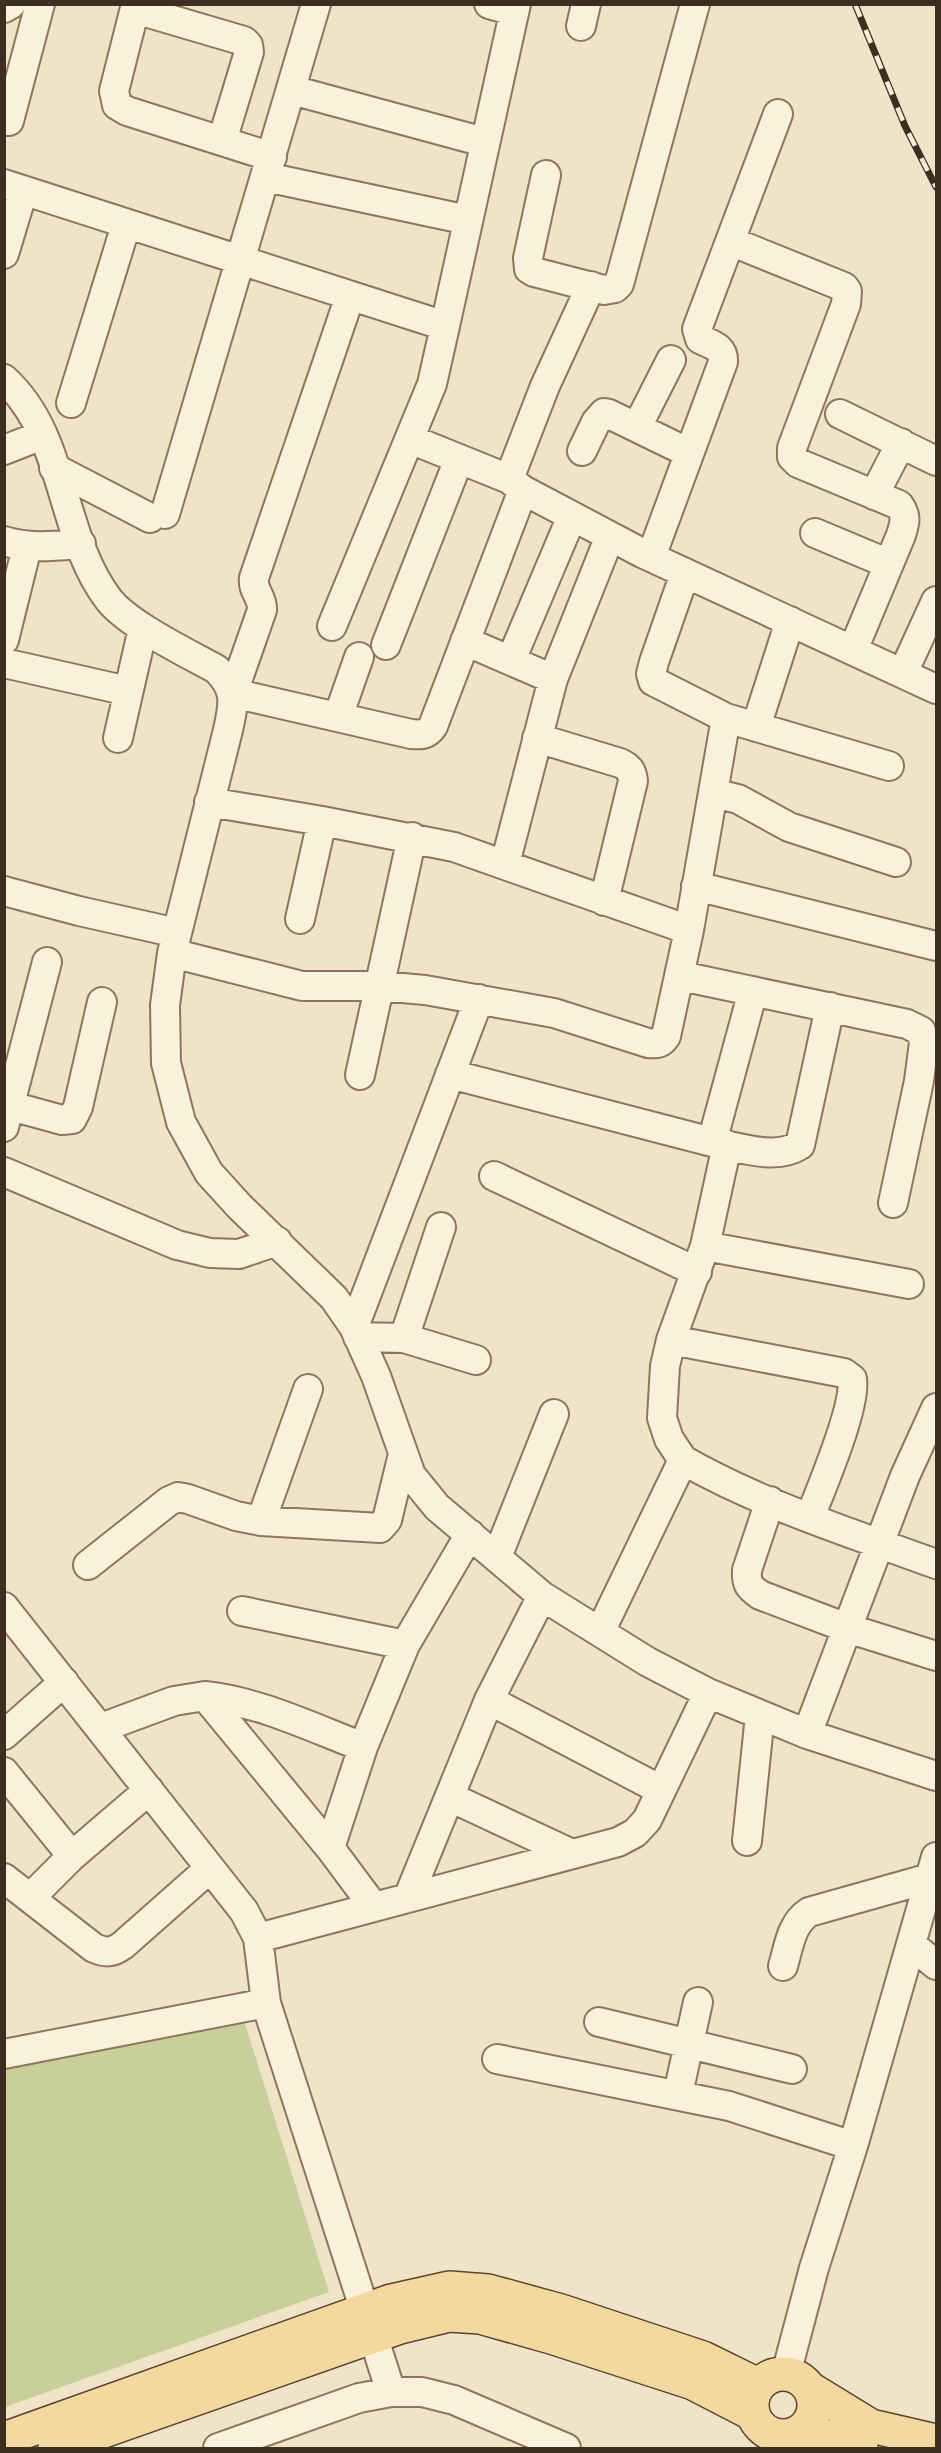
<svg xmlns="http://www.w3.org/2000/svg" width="941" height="2453" font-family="Merriweather,serif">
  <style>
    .green { fill: #c9cf9b }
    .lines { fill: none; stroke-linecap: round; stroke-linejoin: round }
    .minor-casing { stroke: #8d765c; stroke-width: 32 }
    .major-casing { stroke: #5b4430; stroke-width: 36 }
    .minor { stroke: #faf1dc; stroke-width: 28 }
    .major { stroke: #f3d9a0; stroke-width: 33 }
    .rail-casing { stroke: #3d2e20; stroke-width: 7 }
    .rail { stroke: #f7eed8; stroke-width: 4.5; stroke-dasharray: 14; stroke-linecap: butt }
  </style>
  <rect width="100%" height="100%" fill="#f0e4c8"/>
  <!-- green -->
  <path class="green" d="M238 2001 329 2292 5 2407 4 2053Z"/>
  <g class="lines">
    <defs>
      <path id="minor" d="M136 4 114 91 117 105 127 111 272 157
        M489 4 514 11
        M4 8 11 4
        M135 9 244 41 248 45 249 52 222 141
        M581 26 586 4
        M292 90 484 142
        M9 121 40 4
        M546 175 528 258 529 269 534 272 604 290 615 288 619 284 695 4
        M266 177 468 220
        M4 184 445 326 516 4
        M730 241 844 287 847 291 846 304 792 448V457L798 463 899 505C907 516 905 522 901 535L853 650
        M4 254 23 191
        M350 296 254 578C252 591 263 597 262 610L233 693 411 734C421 735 427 735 433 726L523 490
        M4 379C67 436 59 535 109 600 129 625 187 653 216 669 237 689 234 703 228 730L172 953 165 1005 166 1063 181 1122 209 1173 240 1207 334 1298 354 1327 376 1376 411 1475 437 1507 542 1596 648 1662 708 1693 807 1734 936 1776
        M71 403 126 225
        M840 414 936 461
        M637 427 671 360
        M410 439 509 479 523 490 642 553 936 689
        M4 450 42 435
        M582 451 596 422 604 413 609 414 689 453
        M54 468 150 518
        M509 479 545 386 591 286
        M874 495 901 443
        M165 514 316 4
        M815 533 889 564
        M4 541C30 549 55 546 81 544
        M651 557 723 362C724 347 712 345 700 339L697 329 778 114
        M685 573 654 662 651 674 653 681 726 718
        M332 626 432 384 445 326
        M4 640 27 547
        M465 641 553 679
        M386 645 459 459
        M511 660 572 516
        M4 663 128 691
        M903 673 936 601
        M338 717 359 657
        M756 727 790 621
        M118 738 143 628
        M537 738 620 763C629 767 632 771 633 781L604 901
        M713 793 738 799 789 827 896 862
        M505 864 553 679 610 536
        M696 886 936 946
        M4 891 79 911 177 933
        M300 919 322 821
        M689 930 726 718 889 766
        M172 953 302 986H380L425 990 554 1013 648 1043C657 1044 661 1044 666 1036L689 930 454 847 322 821 209 802
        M681 976 907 1024 921 1031 924 1042 919 1081 893 1203
        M450 1074 712 1142 753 991
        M360 1075 412 837
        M11 1106 62 1120 72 1119 78 1107 102 1002
        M4 1127 47 962
        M712 1142C738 1147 776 1161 800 1145L830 1007
        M4 1172 177 1245 210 1253 239 1254 277 1241
        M494 1176 697 1272
        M705 1246 909 1284
        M354 1327 479 999
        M358 1337 404 1338 476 1360
        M404 1338 441 1227
        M671 1340 844 1373 852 1379C857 1405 821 1489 810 1517
        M683 1460 669 1439 662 1418 665 1366 671 1340 705 1246 727 1145
        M770 1501 747 1570C746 1584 749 1587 760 1595L847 1628 936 1656
        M261 1521 308 1389
        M497 1557 554 1414
        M88 1565 169 1501 178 1497 188 1499 236 1516 261 1521 380 1528 387 1520 403 1454
        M4 1607 244 1911 258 1938 618 1842 635 1833 647 1820 708 1693
        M242 1611 405 1645
        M600 1632 683 1460C762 1505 851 1533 936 1564
        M205 1696C260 1702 311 1727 363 1747L330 1848
        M489 1700 661 1790
        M101 1728 174 1701 205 1696 330 1848 374 1907
        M807 1734 905 1476 936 1408
        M4 1735 64 1682
        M363 1747 405 1645 470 1534
        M4 1772 72 1856
        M450 1797 572 1854
        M747 1841 760 1715
        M4 1878 94 1948C106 1953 112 1953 123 1945L209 1869
        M30 1898 72 1856 149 1790
        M408 1898 489 1700 542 1596
        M258 1938 266 2003 391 2392
        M912 1945 936 1965
        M783 1966C789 1946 791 1924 809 1912L930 1878
        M599 2022 792 2069
        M4 2054 266 2003
        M497 2059 729 2106 853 2146
        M678 2094 698 2002
        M786 2374 814 2268 853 2146 936 1857
        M218 2448 359 2398 391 2392H422L454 2400 566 2448
        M779 2448 783 2436"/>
      <path id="major" d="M752 2405a31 31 0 1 1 62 0a31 31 0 1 1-62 0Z
        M809 2388 871 2426 936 2441
        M803 2429 861 2448
        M4 2439 391 2301 449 2288 488 2291 561 2311 703 2358 758 2385
        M55 2448 400 2327 449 2315 480 2317 551 2337 693 2383 753 2414"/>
    </defs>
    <!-- minor casing -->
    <use href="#minor" class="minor-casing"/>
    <!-- major casing -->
    <use href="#major" class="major-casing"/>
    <!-- minor -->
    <use href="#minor" class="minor"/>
    <!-- major -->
    <use href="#major" class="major"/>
    <defs>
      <path id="rail" d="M855 4 905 126 936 187"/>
    </defs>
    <!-- rail casing -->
    <use href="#rail" class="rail-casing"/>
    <!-- rail -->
    <use href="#rail" class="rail"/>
  </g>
  <!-- border -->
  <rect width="941" height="2453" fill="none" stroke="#3d2e20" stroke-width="12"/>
</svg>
